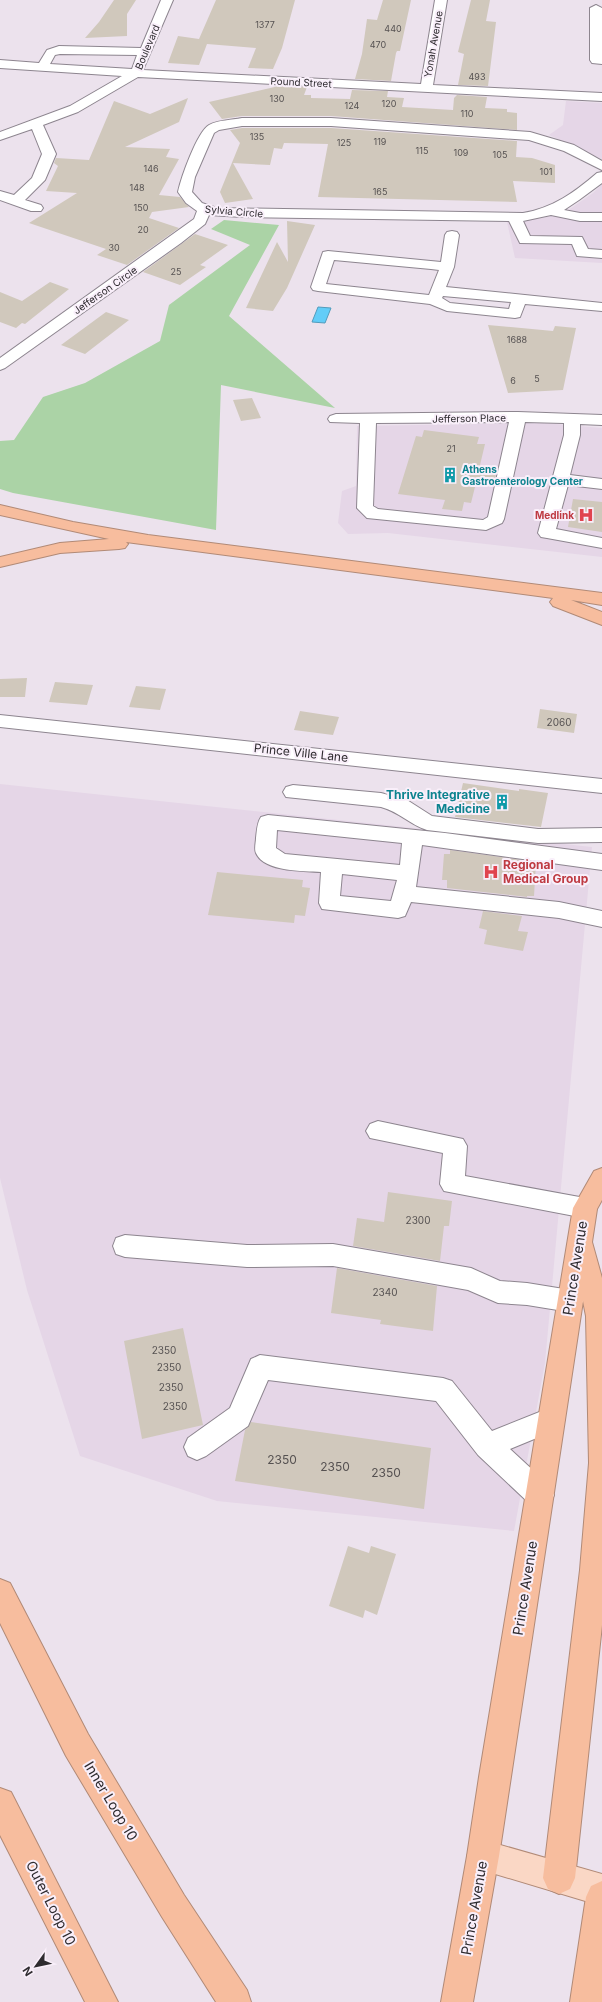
<svg xmlns="http://www.w3.org/2000/svg" width="602" height="2002" font-family="Inter,sans-serif">
  <style>
    .built { fill: #e5d6e7 }
    .green { fill: #abd3a6 }
    .water { fill: #63cdf8; stroke: #539cbc }
    .building { fill: #d0c8bc }
    .lines { fill: none; stroke-linecap: round; stroke-linejoin: round }
    .minor-casing { stroke: #8d858f; stroke-width: 2 }
    .major-casing { stroke: #b18a77; stroke-width: 2 }
    .highway-casing { stroke: #b18a77; stroke-width: 2 }
    .minor { fill: #fff; fill-rule: evenodd }
    .major { fill: #fad7c5; fill-rule: evenodd }
    .highway { fill: #f7bd9e; fill-rule: evenodd }
    .labels { text-anchor: middle; stroke-width: 4; stroke-linejoin: round; paint-order: stroke }
    .far-number-label { font-size: 9px; fill: #565252 }
    .far-street-label { font-size: 10px; fill: #2e2b2f; stroke: #f9effa }
    .far-culture-label { font-size: 10px; font-weight: bold; fill: #0d838f; stroke: #f9effa; text-anchor: start }
    .far-health-label { font-size: 10px; font-weight: bold; fill: #be3a42; stroke: #f9effa; text-anchor: end }
    .number-label { font-size: 10px; fill: #565252 }
    .street-label { font-size: 12px; fill: #2e2b2f; stroke: #f9effa }
    .culture-label { font-size: 12px; font-weight: bold; fill: #0d838f; stroke: #f9effa; text-anchor: end }
    .health-label { font-size: 12px; font-weight: bold; fill: #be3a42; stroke: #f9effa; text-anchor: start }
    .near-number-label { font-size: 12px; fill: #565252 }
    .near-street-label { font-size: 14px; fill: #2e2b2f; stroke: #f9effa }
  </style>
  <rect width="100%" height="100%" fill="#ece2ed"/>
  <!-- built -->
  <path class="built" d="M566 101 602 103V159L549 135 563 125Z
    M602 184V263L515 258 507 222 543 218 564 213 593 193Z
    M544 423 602 428V557L388 533 348 534 338 523 342 491 356 486 357 426Z
    M0 784 592 847 545 1363 514 1531 217 1501 80 1456 27 1290 0 1178Z"/>
  <!-- green -->
  <path class="green" d="M224 220 279 225 229 316 335 408 221 385 216 530 13 493 0 489V441L14 440 43 397 85 383 160 341 169 305 250 245 211 229Z"/>
  <!-- water -->
  <path class="water" d="M318 307 331 308 325 323 312 322Z"/>
  <!-- building -->
  <path class="building" d="M114 0H136L127 14V36L85 38 99 22Z
    M216 0H295L282 48 273 69 248 68 256 48 207 44 199 65 168 63 178 36 199 39Z
    M383 0H411L400 51H397L396 53 391 81 355 79 362 54 367 19 377 20Z
    M471 0H490L486 21 496 22 488 86 458 85 464 54 458 52Z
    M279 86 307 87 304 95H311V98L350 99 352 90 388 91 387 97 404 98 402 107 453 110 454 98 457 95 487 97 485 108 507 109V112L517 113V130L331 116H242L222 119 209 102Z
    M188 98 179 122 125 147 170 149 166 157 179 159 159 195 180 197 189 207 152 212 149 218 179 228 127 265 97 255 106 249 29 223 77 193 46 191 58 166 54 163 56 158 89 160 114 101 150 114Z
    M242 128H331L517 141 516 157 532 158 555 165V183L513 181 517 202 318 197 328 144 284 143 282 149 274 148 270 165 233 163 253 199 225 203 220 192 240 143 230 130Z
    M287 221 315 225 287 288 273 311 246 308 277 242 288 262Z
    M195 234 228 245 200 265 206 267 180 285 143 272Z
    M50 282 69 289 25 324 22 323 16 328 0 322V292L22 301Z
    M106 312 129 320 85 354 61 345Z
    M488 325 553 331 555 326 576 328 563 390 508 393Z
    M252 398 261 418 241 421 233 400Z
    M424 430 479 437 477 444H485L480 465 497 467 494 485 476 483 471 503 464 502 462 511 442 509 445 500 398 494 416 436 422 437Z
    M573 499 602 502V532L568 527Z
    M27 678 25 697H0V679Z
    M55 682 93 685 87 705 49 702Z
    M136 686 166 689 160 710 129 707Z
    M540 709 577 714 574 733 537 728Z
    M300 711 339 717 333 735 294 730Z
    M463 783 519 791V789L548 793 541 827 455 817Z
    M450 850 536 862 534 896H527V897L447 888V880H442L444 854H450Z
    M217 872 303 880 302 887 310 888 305 916 295 915 294 923 208 915Z
    M483 911 522 916 518 931 528 932 523 951 484 944 487 930 479 928Z
    M388 1192 452 1201 449 1226H444L440 1261 353 1246 357 1218 384 1222Z
    M337 1268 437 1286 433 1331 380 1324 381 1320 331 1313Z
    M183 1328 203 1425 142 1439 124 1341Z
    M251 1422 431 1448 424 1509 235 1481 245 1430Z
    M348 1546 369 1553 371 1546 396 1554 377 1615 365 1610 363 1618 329 1606Z"/>
  <g class="lines">
    <defs>
      <path id="minor" d="M161 0H173L143 70 421 84 435 0H447L433 85 602 93V101L138 77 78 112 43 125 56 154 45 180 25 200 41 205 43 208 41 211H31L0 200V191L14 195 32 178 42 154 32 129 0 140V132L70 106 122 76 0 68V60L39 63 47 50 59 46 141 48ZM60 54 137 55 132 69 50 64 55 55Z
        M596 5 602 8V64L592 63 590 60V8Z
        M242 118H331L530 132 574 145 602 161V170L564 151 529 140 331 126H242L219 130 214 133 195 177 192 192 202 203 217 208 523 213C553 208 575 192 597 173L602 172V183L579 200 564 210 580 213H602V221H580L551 215 523 221 530 236 582 237 588 249 602 250V258L577 256 572 244 520 243 509 221 242 217 209 215 205 224 181 243 5 368 0 370V358L194 219 197 211 186 203 178 192C181 178 197 132 209 125 218 120 232 120 242 118Z
        M452 231 457 232 459 235 454 267 446 287 602 303V311L525 304 520 317 515 318 447 311 430 304 318 291 313 290 311 287 323 252 328 251 441 262 445 235 447 232ZM334 260 431 269 439 270 429 295 326 284ZM443 296 511 302 509 309 450 303 442 298Z
        M518 412 602 415V425L580 424V435L570 475 602 479V489L568 485 556 529 602 538V548L547 538 541 537 538 533 564 435V423L525 422 504 519 502 523 486 530 367 518 357 508 360 423 330 422 328 419 330 416 336 414ZM509 422 488 517 483 520 378 509 373 506 376 423Z
        M0 715 602 779V793L0 727Z
        M293 785 381 793 407 800 432 816 538 829 602 828V842L538 843 427 830C410 825 400 812 381 807L286 797 283 792 286 787Z
        M268 815 445 833 602 854V870L422 845 416 887 559 902 602 911V927L559 918 411 902 405 916 398 918 322 909 319 903 321 872C304 871 264 872 256 853 254 849 256 842 256 838 257 830 257 823 261 817ZM277 830 402 843 400 865 285 854 276 848ZM342 874 397 880 391 901 340 896Z
        M378 1121 463 1139 467 1146 465 1176 585 1198 594 1201 597 1208 594 1215 585 1218 444 1191 440 1184 443 1153 370 1138 366 1131 370 1124Z
        M125 1235 247 1245 333 1244 471 1268 500 1281 527 1283 570 1290 579 1293 583 1301 579 1309 570 1312 527 1305 498 1303 468 1290 333 1266 247 1267 125 1257 116 1254 113 1246 116 1238Z
        M260 1355 443 1378 452 1381 492 1431 552 1407 561 1410 565 1419 561 1428 510 1449 550 1486 554 1495 550 1504 540 1508 530 1504 478 1455 436 1401 268 1380 248 1426 206 1456 197 1460 188 1456 184 1447 188 1438 230 1408 251 1359Z"/>
      <path id="major" d="M483 1840 602 1874V1906L472 1867 467 1856 472 1845Z"/>
      <path id="highway" d="M0 505 73 522 148 535 602 593V605L571 600 602 612V625L553 606 550 602 553 598 126 542 128 544 125 548 119 549 60 553 0 567V557L60 543 109 539 0 515Z
        M602 1168V1200L597 1209 592 1242 602 1278V1625L575 1878 570 1889 559 1894 548 1889 543 1878 580 1570 589 1463 586 1316 583 1301 499 1856 473 2002H441L467 1856 479 1777 573 1208 594 1171Z
        M0 1579 10 1583 88 1734 184 1895 247 1990 251 2002H216L162 1917 66 1756 0 1623Z
        M0 1788 11 1792 118 2002H85L0 1835Z
        M602 1881V2002H570L586 1897 591 1886Z"/>
    </defs>
    <!-- minor casing -->
    <use href="#minor" class="minor-casing"/>
    <!-- major casing -->
    <use href="#major" class="major-casing"/>
    <!-- highway casing -->
    <use href="#highway" class="highway-casing"/>
    <!-- minor -->
    <use href="#minor" class="minor"/>
    <!-- major -->
    <use href="#major" class="major"/>
    <!-- highway -->
    <use href="#highway" class="highway"/>
  </g>
  <!-- icons -->
  <defs>
    <symbol id="building-bare" viewBox="-9 -9 18 18"><path d="M-4-6H4V6H1V3H-1V6H-4ZM-2.5-4.3h1.7v1.8h-1.7ZM.8-4.3h1.7v1.8H.8ZM-2.5-1h1.7V.8h-1.7ZM.8-1h1.7V.8H.8Z" fill="#0f9aa8" stroke="#f9effa" stroke-width="2.5" paint-order="stroke"/></symbol>
    <symbol id="hospital-bare" viewBox="-9 -9 18 18"><path d="M-5-5h3v3.5h4V-5h3V5h-3V1.5h-4V5h-3Z" fill="#e0444e" stroke="#f9effa" stroke-width="2.5" paint-order="stroke"/></symbol>
  </defs>
  <g fill-rule="evenodd">
    <use href="#building-bare" x="439" y="464" width="22" height="22"/>
    <use href="#hospital-bare" x="575" y="504" width="22" height="22"/>
    <use href="#building-bare" x="491" y="791" width="22" height="22"/>
    <use href="#hospital-bare" x="480" y="861" width="22" height="22"/>
  </g>
  <g class="labels">
    <!-- far-number labels -->
    <g class="far-number-label">
      <text x="265" y="28">1377</text>
      <text x="393" y="32">440</text>
      <text x="378" y="48">470</text>
      <text x="477" y="80">493</text>
      <text x="277" y="102">130</text>
      <text x="389" y="107">120</text>
      <text x="352" y="109">124</text>
      <text x="467" y="117">110</text>
      <text x="257" y="140">135</text>
      <text x="380" y="145">119</text>
      <text x="344" y="146">125</text>
      <text x="422" y="154">115</text>
      <text x="461" y="156">109</text>
      <text x="500" y="158">105</text>
      <text x="151" y="172">146</text>
      <text x="546" y="175">101</text>
      <text x="137" y="191">148</text>
      <text x="380" y="195">165</text>
      <text x="141" y="211">150</text>
      <text x="143" y="233">20</text>
      <text x="114" y="251">30</text>
      <text x="176" y="275">25</text>
      <text x="517" y="343">1688</text>
      <text x="537" y="382">5</text>
      <text x="513" y="384">6</text>
      <text x="451" y="452">21</text>
    </g>
    <!-- far-street labels -->
    <g class="far-street-label">
      <text transform="translate(433 44) rotate(-80)" y="4">Yonah Avenue</text>
      <text transform="translate(147 47) rotate(-67)" y="4">Boulevard</text>
      <text transform="translate(301 82) rotate(3)" y="4">Pound Street</text>
      <text transform="translate(234 211) rotate(5)" y="4">Sylvia Circle</text>
      <text transform="translate(105 290) rotate(-35)" y="4">Jefferson Circle</text>
      <text transform="translate(469 418) rotate(-1)" y="4">Jefferson Place</text>
    </g>
    <!-- far-culture labels -->
    <g class="far-culture-label">
      <text x="462" y="473">Athens<tspan x="462" dy="12">Gastroenterology Center</tspan></text>
    </g>
    <!-- far-health labels -->
    <g class="far-health-label">
      <text x="574" y="519">Medlink</text>
    </g>
    <!-- number labels -->
    <g class="number-label">
      <text x="559" y="726">2060</text>
      <text x="418" y="1224">2300</text>
      <text x="385" y="1296">2340</text>
      <text x="164" y="1354">2350</text>
      <text x="169" y="1371">2350</text>
      <text x="171" y="1391">2350</text>
      <text x="175" y="1410">2350</text>
    </g>
    <!-- street labels -->
    <g class="street-label">
      <text transform="translate(301 753) rotate(6)" y="4">Prince Ville Lane</text>
    </g>
    <!-- culture labels -->
    <g class="culture-label">
      <text x="490" y="799">Thrive Integrative<tspan x="490" dy="14">Medicine</tspan></text>
    </g>
    <!-- health labels -->
    <g class="health-label">
      <text x="503" y="869">Regional<tspan x="503" dy="14">Medical Group</tspan></text>
    </g>
    <!-- near-number labels -->
    <g class="near-number-label">
      <text x="282" y="1464">2350</text>
      <text x="335" y="1471">2350</text>
      <text x="386" y="1477">2350</text>
    </g>
    <!-- near-street labels -->
    <g class="near-street-label">
      <text transform="translate(575 1268) rotate(-81)" y="5">Prince Avenue</text>
      <text transform="translate(525 1588) rotate(-81)" y="5">Prince Avenue</text>
      <text transform="translate(111 1801) rotate(59)" y="5">Inner Loop 10</text>
      <text transform="translate(51 1903) rotate(63)" y="5">Outer Loop 10</text>
      <text transform="translate(474 1908) rotate(-80)" y="5">Prince Avenue</text>
    </g>
  </g>
  <!-- north arrow -->
  <g transform="translate(36 1966) rotate(237)" stroke="#f9effa" stroke-width="3" paint-order="stroke">
  <path d="M0-3L7 15L0 10L-7 15Z" fill="#2e2b2f"/>
  <text y="-6" font-size="11" font-weight="bold" text-anchor="middle" fill="#2e2b2f">N</text>
  </g>
</svg>
